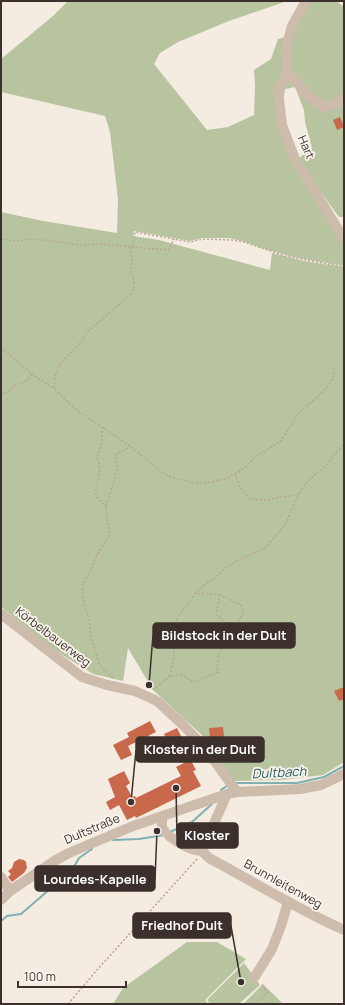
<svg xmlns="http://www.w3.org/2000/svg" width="345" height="1005" font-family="Manrope,sans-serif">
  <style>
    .green { fill: #b8c4a0 }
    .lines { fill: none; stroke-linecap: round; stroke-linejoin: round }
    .stream { stroke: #7fb0b2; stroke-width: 2 }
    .building { fill: #c8694b }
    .path { stroke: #b9a596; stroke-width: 1.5; stroke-dasharray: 2 2; stroke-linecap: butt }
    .minor { stroke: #cdbbac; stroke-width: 10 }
    .labels { text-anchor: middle; stroke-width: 3.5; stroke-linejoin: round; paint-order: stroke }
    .street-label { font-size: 12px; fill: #3b302b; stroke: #fbf5ee }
    .water-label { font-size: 13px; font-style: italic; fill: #1f5a5e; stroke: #fbf5ee }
    .leader { fill: none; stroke: #3b302b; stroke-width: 1.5 }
    .callout-dot { fill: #3b302b; stroke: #fbf5ee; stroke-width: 1.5 }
    .callout { fill: #3b302b; stroke: #3b302b; stroke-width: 1.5 }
    .callout-label { font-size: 13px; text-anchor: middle; font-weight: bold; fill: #fff }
  </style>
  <rect width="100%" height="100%" fill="#f4ebe1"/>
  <!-- green -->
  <path class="green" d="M68 1H287L229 21 178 42 160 53 154 64 207 130 228 127 254 115 255 86 254 70 271 59 278 39 292 35 310 1H336L344 7V217H339L304 169 298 159 312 148 305 122 304 110 295 87 285 89 279 125 344 242V266L293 257 268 250 242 241 229 238H202L190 241 134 231 133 236 159 240 270 270 272 253 304 261 344 267V762L323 775 281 780 234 781 205 738 153 690 128 648 123 681 93 674 53 649 1 607V212L43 221 117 233 118 199 110 132 105 116 1 92V59L53 16Z
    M187 942H217L246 959 205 1000 208 1004H113L123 988Z
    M244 963 260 985 239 1004H210L207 1000Z
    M263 984 283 1004H243Z"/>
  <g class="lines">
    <!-- stream -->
    <path class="stream" d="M235 783H297L324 777 344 766
      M221 790 228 785
      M170 832 192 822 212 804
      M113 840 139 839 164 835
      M1 921 7 916 21 914 72 870 79 858 92 849"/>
  </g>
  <!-- building -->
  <path class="building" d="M340 117 344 127 337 130 333 120Z
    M344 687V699L339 701 334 691Z
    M150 721 156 732 128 746 132 755 121 760 113 745 129 737 127 733Z
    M223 727 224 737 210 738 209 728Z
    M177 728 189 752 187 753 196 770 193 771 201 786 136 818 135 816 127 820 119 805 110 810 106 802 115 797 108 779 124 771 130 783 126 786 132 797 135 796 136 798 181 776 176 767 184 763 173 740 168 743 164 734Z
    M19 859 24 860 26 862 27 868 24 873 12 882 8 877 11 874 8 871 12 868 14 862Z"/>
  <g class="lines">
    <!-- path -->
    <path class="path" d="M1 239 18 241 25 239 42 240 81 245 101 244 130 247 133 245 135 232 190 242 203 239 233 240 244 242 285 256 344 267
      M1 348 36 377 54 388 67 401 81 413 130 446 163 473 174 478 194 483H206L228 478 235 474 240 487 250 499 266 500 299 494 304 486 315 474 323 469 344 443
      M54 388 55 376 59 365 82 341 88 331 130 295 135 285 131 271 132 260 130 247 169 250 174 239
      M1 395 7 392 15 385 25 382 32 374
      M103 427 101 445 97 459 99 464 100 473 95 490 97 497 106 507
      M235 474 246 467 254 458 281 441 298 414 324 391 333 379 334 368
      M195 594 205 584 215 578 224 569 235 562 265 548 285 525 299 494
      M170 676 174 657V640L177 618 195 594 202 593 220 595
      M113 678 99 664 91 637 89 621 83 598 82 586 92 568 97 555 110 534 107 519 106 505 115 478 117 469 116 454 125 450 130 446
      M153 690 170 676 182 675 194 682 218 672C215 650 223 648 238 634 230 627 223 621 216 614L220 595 241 605 243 613 233 630
      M68 1004 97 970 197 859
      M255 1004 267 993 261 983"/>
    <!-- minor -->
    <path class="minor" d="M306 1 292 26 286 48 287 73 278 90 282 125 295 159 344 239
      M287 73 295 80 309 97 324 107 335 104 344 98
      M1 614 82 677 107 685 135 691 157 701 181 723 205 748 237 792
      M162 816V828L165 832
      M169 836C179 843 190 851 202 851L209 858C254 882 297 909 344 930
      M202 851 227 794
      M1 877 10 891
      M1 900 10 891 56 860 69 853 133 826 227 794 237 792 300 789 321 785 344 774
      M254 978 272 949 281 926 288 902"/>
  </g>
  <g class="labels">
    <!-- street labels -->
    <g class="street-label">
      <text transform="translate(306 147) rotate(66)" y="4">Hart</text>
      <text transform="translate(53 637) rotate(37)" y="4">Körbelbauerweg</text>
      <text transform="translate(92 829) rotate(-23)" y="4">Dultstraße</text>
      <text transform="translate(283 884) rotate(29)" y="4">Brunnleitenweg</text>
    </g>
    <!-- water labels -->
    <g class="water-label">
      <text transform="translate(279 772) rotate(-3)" y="5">Dultbach</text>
    </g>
  </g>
  <!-- callouts -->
  <path class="leader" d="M149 685L153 635M131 802L136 750M176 788L177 835M157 831L155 879M241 982L231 926"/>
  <g class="callout-dot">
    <circle cx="149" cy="685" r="4"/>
    <circle cx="131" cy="802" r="4"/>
    <circle cx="176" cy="788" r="4"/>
    <circle cx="157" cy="831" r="4"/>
    <circle cx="241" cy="982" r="4"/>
  </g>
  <g class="callout">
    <rect x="153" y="623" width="142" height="25" rx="4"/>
    <rect x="136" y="737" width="128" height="25" rx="4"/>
    <rect x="177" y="823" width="61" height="25" rx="4"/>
    <rect x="35" y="866" width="120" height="25" rx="4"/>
    <rect x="133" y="913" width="98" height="25" rx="4"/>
  </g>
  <g class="callout-label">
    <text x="224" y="640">Bildstock in der Dult</text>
    <text x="200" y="754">Kloster in der Dult</text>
    <text x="207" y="840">Kloster</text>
    <text x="95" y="884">Lourdes-Kapelle</text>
    <text x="182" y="930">Friedhof Dult</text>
  </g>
  <!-- border -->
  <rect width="345" height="1005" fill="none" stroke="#3b302b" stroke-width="4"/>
  <!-- scale -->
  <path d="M18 981v6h108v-6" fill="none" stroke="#3b302b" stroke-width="2"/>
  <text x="24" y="981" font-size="12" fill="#3b302b" stroke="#fbf5ee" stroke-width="3" paint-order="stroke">100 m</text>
</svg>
